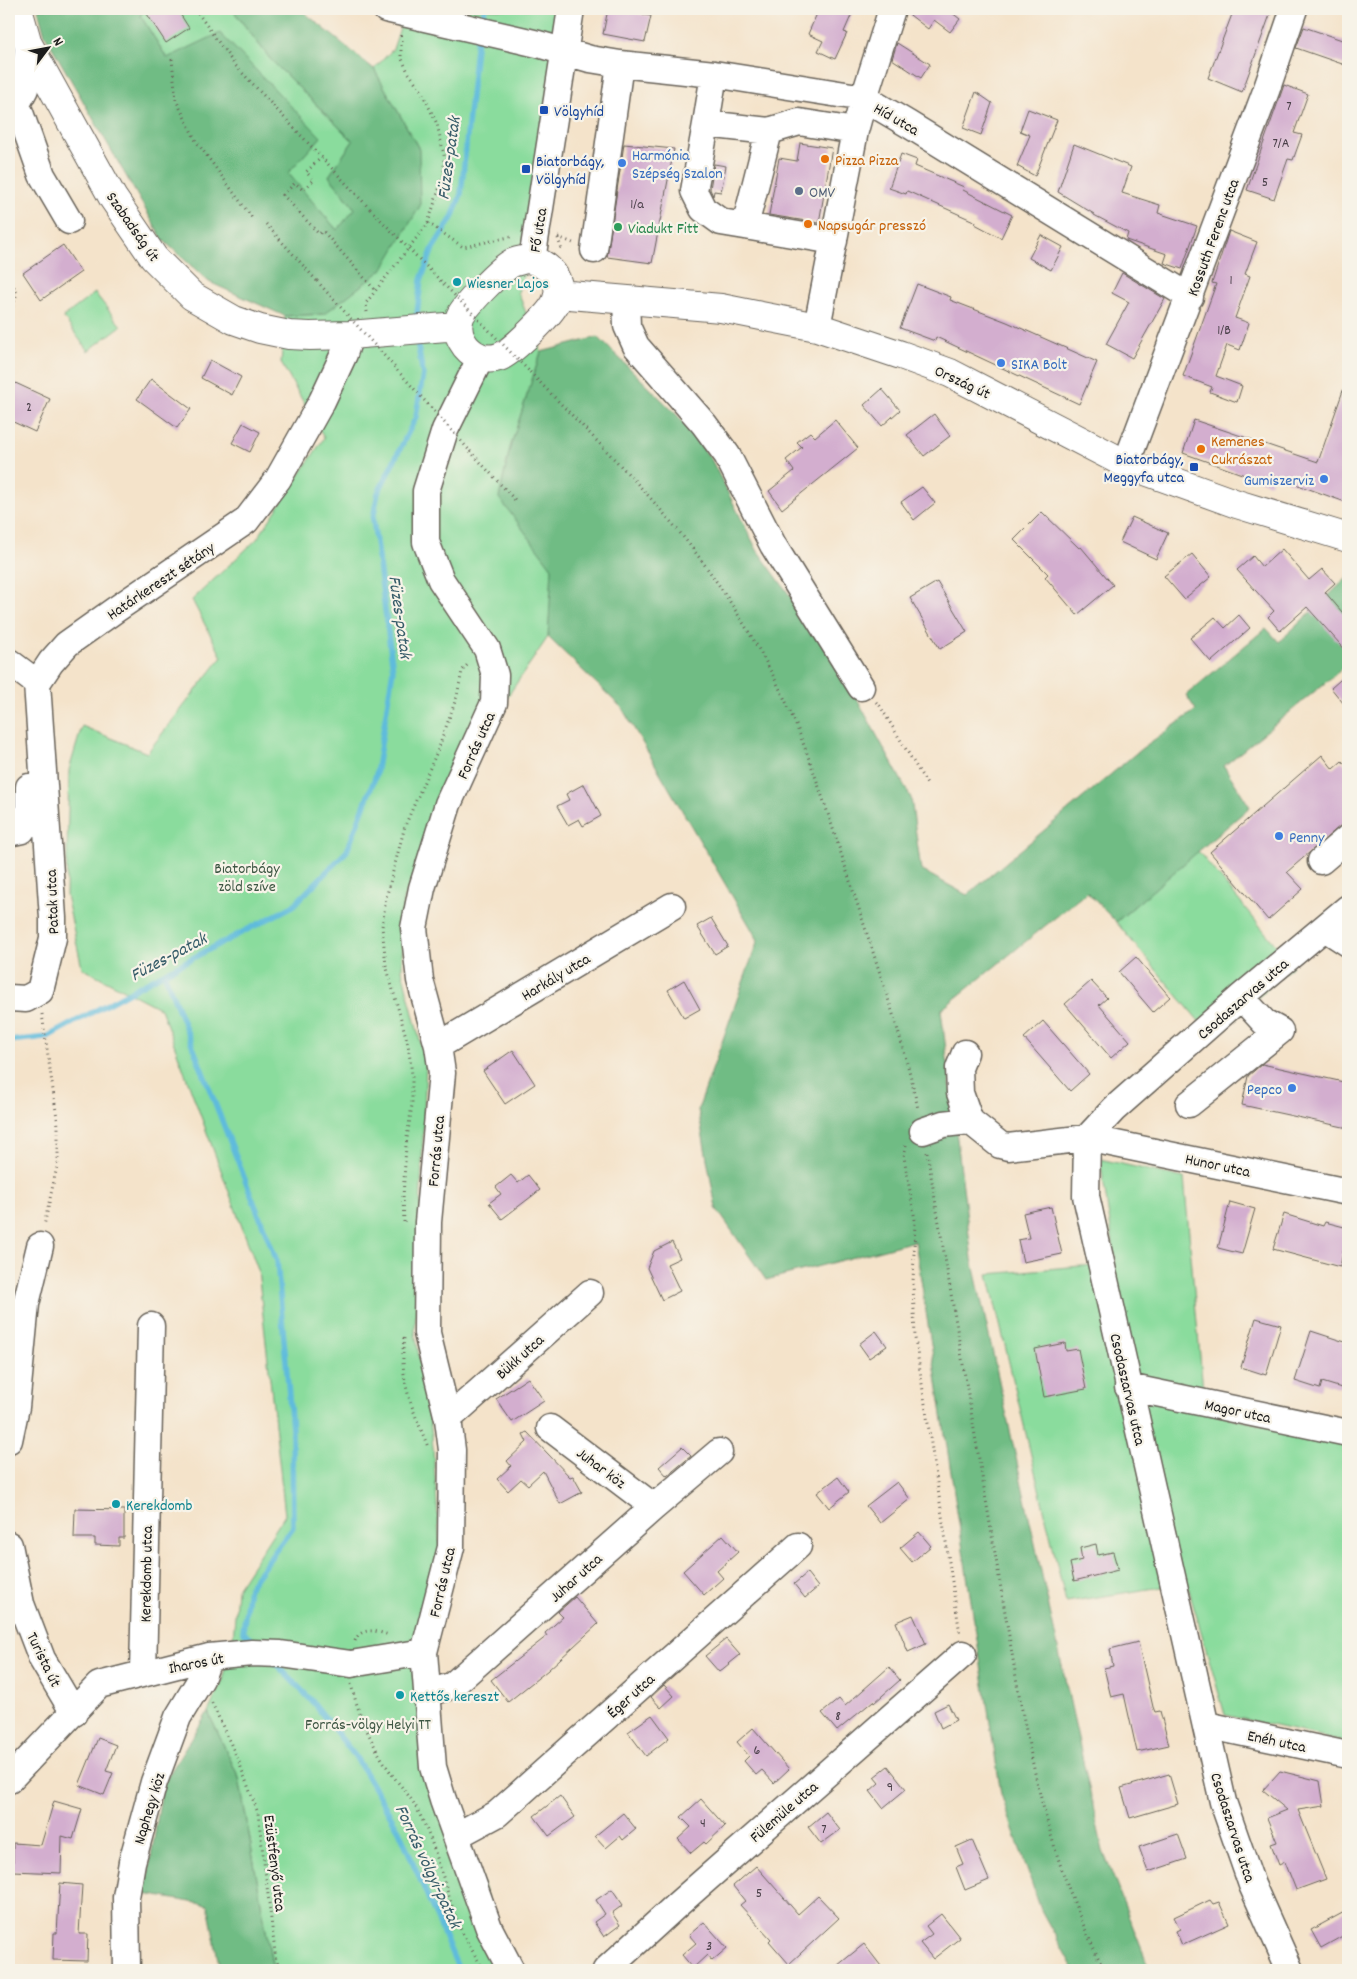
<svg xmlns="http://www.w3.org/2000/svg" width="1357" height="1979" font-family="Dekko,sans-serif">
  <style>
    .green { fill: #8adc9d; stroke: #537c5c }
    .forest { fill: #6fbc84; stroke: #466c50 }
    .lines { fill: none; stroke-linecap: round; stroke-linejoin: round }
    .stream { stroke: #5ebbdc; stroke-width: 5.5 }
    .building { fill: #d3aecf }
    .minor-casing { stroke: #686259; stroke-width: 29 }
    .major-casing { stroke: #686259; stroke-width: 30 }
    .path { stroke: #686259; stroke-width: 3; stroke-dasharray: 1 4; stroke-linecap: butt }
    .minor { stroke: #fff; stroke-width: 26 }
    .major { stroke: #fff; stroke-width: 28 }
    .path-bridge { stroke: #686259; stroke-width: 3; stroke-dasharray: 1 4; stroke-linecap: butt }
    .transit-dot { fill: #1a4fb4; stroke: #f7f3e8; stroke-width: 2 }
    .food-dot { fill: #e8710a; stroke: #f7f3e8; stroke-width: 2 }
    .shop-dot { fill: #3f7fe0; stroke: #f7f3e8; stroke-width: 2 }
    .service-dot { fill: #5c6f8a; stroke: #f7f3e8; stroke-width: 2 }
    .leisure-dot { fill: #2e9e5b; stroke: #f7f3e8; stroke-width: 2 }
    .culture-dot { fill: #0f9aa8; stroke: #f7f3e8; stroke-width: 2 }
    .labels { text-anchor: middle; stroke-width: 4.5; stroke-linejoin: round; paint-order: stroke }
    .number-label { font-size: 14px; fill: #4a4049 }
    .transit-label { font-size: 16px; fill: #164399; stroke: #f7f3e8; text-anchor: start }
    .street-label { font-size: 16px; fill: #1c1c1c; stroke: #f7f3e8 }
    .shop-label { font-size: 16px; fill: #366cbe; stroke: #f7f3e8; text-anchor: start }
    .food-label { font-size: 16px; fill: #c56008; stroke: #f7f3e8; text-anchor: start }
    .service-label { font-size: 16px; fill: #4e5e75; stroke: #f7f3e8; text-anchor: start }
    .leisure-label { font-size: 16px; fill: #27864d; stroke: #f7f3e8; text-anchor: start }
    .culture-label { font-size: 16px; fill: #0d838f; stroke: #f7f3e8; text-anchor: start }
    .park-label { font-size: 16px; fill: #3d5643; stroke: #f7f3e8 }
    .water-label { font-size: 18px; font-style: italic; fill: #365c69; stroke: #f7f3e8 }
  </style>
  <rect width="100%" height="100%" fill="#f7f3e8"/>
  <filter id="ink" filterUnits="userSpaceOnUse"><feTurbulence type="fractalNoise" baseFrequency=".02" numOctaves="2"/><feDisplacementMap in="SourceGraphic" scale="10" xChannelSelector="R" yChannelSelector="G"/><feConvolveMatrix kernelMatrix="1 2 1 2 8 2 1 2 1" color-interpolation-filters="sRGB"/></filter>
  <filter id="wash" filterUnits="userSpaceOnUse"><feTurbulence type="fractalNoise" baseFrequency=".0096" numOctaves="4" result="noise"/><feDisplacementMap in="SourceGraphic" scale="20" xChannelSelector="R" yChannelSelector="G"/><feGaussianBlur stdDeviation="1.12" result="paint"/><feColorMatrix in="noise" values="0 0 0 0 0 0 0 0 0 0 0 0 0 0 0 0 0 1.4 0 .05"/><feComposite in="paint" operator="in"/></filter>
  <g filter="url(#wash)">
    <rect width="100%" height="100%" fill="#f4e3ca"/>
    <!-- green -->
    <path class="green" d="M148 9H232L271 60 353 141 329 176 355 209 337 230 287 173 321 137 167 58 140 15Z
      M406 9H557L533 251 518 292 541 352 510 448 499 497 553 568 548 637 467 756 403 900 402 970 426 1065 415 1332 432 1435 440 1546 429 1723 511 1970H273L239 1778 208 1712 223 1680 233 1641 237 1589 285 1515 258 1270 161 1009 82 968 66 895 69 770 82 726 147 753 222 657 192 600 257 539 324 438 281 363 285 316 324 314 419 149 374 69 393 49Z
      M95 293 121 326 88 351 63 317Z
      M1198 851 1293 966 1213 1038 1116 922Z
      M1100 1159 1184 1178 1205 1412 1348 1445V1742L1225 1715 1187 1583 1066 1602 988 1274 1116 1263Z"/>
    <!-- forest -->
    <path class="forest" d="M38 9H148L140 15 167 58 220 33 321 137 288 173 337 230 355 209 329 176 353 141 271 60 232 9H300L374 69 419 149 420 206 382 270 324 314 285 316 209 282 163 240 45 35Z
      M598 337 678 416 711 459 757 550 833 655 911 798 921 870 967 895 1141 749 1196 710 1186 695 1266 628 1279 642 1348 577V664L1224 766 1250 807 1116 922 1087 892 941 1010 972 1259 1103 1851 1150 1970H1074L1041 1910 1001 1794 915 1241 766 1280 716 1208 698 1110 758 940 622 708 548 637 552 568 499 498 510 448 541 352Z
      M208 1712 239 1778 273 1970H220L208 1905 145 1894 163 1784Z"/>
    <g class="lines">
      <!-- stream -->
      <path class="stream" d="M480 23 485 9
        M416 322 421 280 433 248 452 218 461 194 477 37
        M164 973 277 1261 292 1429 293 1527 249 1587 243 1631 256 1644
        M9 1041 47 1037 164 973 293 906 347 851 376 775 393 670 373 519 378 493 416 417 423 374 416 336
        M274 1662 312 1701 355 1756 399 1830 459 1970"/>
    </g>
    <g id="blocks">
      <!-- building -->
      <path class="building" d="M156 9H177L189 28 166 43 147 14Z
        M608 9 651 16 645 42 603 34Z
        M819 9H854L844 32 847 33 835 59 818 51 823 41 808 34Z
        M907 9H947L960 19 950 32 934 20 928 29 906 12Z
        M1234 9H1262L1271 12 1242 92 1208 78Z
        M1304 27 1348 42V66L1296 48Z
        M897 43 930 64 921 78 892 59Z
        M1284 85 1308 94 1294 133 1302 135 1293 160 1288 159 1274 199 1247 190Z
        M976 92 992 103 981 135 963 128Z
        M1028 109 1057 120 1035 176 1017 166 1030 135 1020 131Z
        M800 143 832 148 819 223 769 215 779 158 797 161Z
        M624 144 674 149 652 263 607 257Z
        M1074 144 1131 167 1122 193 1160 205 1158 213 1197 226 1182 269 1164 263 1167 254 1126 240 1128 233 1094 215V214L1058 192Z
        M901 154 917 160 915 166 964 187 963 190 1012 215 1001 238 975 224 976 222 907 191 906 194 889 188Z
        M714 164 726 166 721 192 714 191 713 196 710 189Z
        M1229 231 1257 242 1245 274 1250 276 1235 318 1249 323 1240 350 1227 345 1216 376 1242 386 1237 402 1210 392 1212 387 1183 376 1216 284 1212 283Z
        M1041 235 1063 247 1051 270 1029 258Z
        M63 245 81 272 41 300 23 273Z
        M1122 273 1165 299 1132 358 1106 344 1129 302 1112 293Z
        M917 284 951 297 950 300 1007 322 1097 362 1079 404 936 337 935 341 900 328Z
        M210 360 241 377 232 395 201 378Z
        M151 379 191 409 177 428 137 399Z
        M9 380 50 399 35 432 9 420Z
        M1346 382H1348V503L1273 476 1270 484 1183 453 1194 420 1318 462Z
        M882 389 900 410 882 426 864 405Z
        M934 414 950 436 924 456 907 435Z
        M835 420 858 448 782 509 769 491 794 471 786 460 802 447 797 442 810 432 815 437Z
        M243 423 260 432 250 452 232 443Z
        M922 487 935 503 914 520 901 502Z
        M1042 512 1079 548 1081 547 1113 585 1077 615 1045 577 1048 574 1014 540Z
        M1132 517 1168 533 1156 559 1120 542Z
        M1282 549 1309 580 1322 569 1335 583 1325 592 1348 619V653L1307 607 1280 631 1268 617 1274 611 1237 570 1253 556 1262 567Z
        M1192 554 1211 577 1184 599 1164 576Z
        M937 582 967 632 940 649 910 598Z
        M1239 615 1250 628 1211 662 1190 638 1215 617 1225 628Z
        M1348 673V709L1331 688Z
        M1322 755 1333 769 1342 761 1348 768V819L1287 872 1303 889 1268 920 1210 852Z
        M584 784 601 816 583 826 579 819 568 825 557 806 569 800 566 794Z
        M711 918 728 946 715 954 697 926Z
        M1136 957 1170 997 1153 1012 1119 972Z
        M684 980 700 1009 684 1018 668 990Z
        M1091 981 1107 998 1099 1005 1130 1041 1111 1058 1065 1004Z
        M1043 1021 1089 1074 1070 1091 1024 1038Z
        M513 1050 535 1084 505 1104 483 1071Z
        M1262 1064 1348 1083V1128L1242 1105 1248 1076Z
        M511 1175 518 1183 528 1175 540 1190 502 1219 489 1203 501 1194 496 1187Z
        M1230 1202 1255 1209 1242 1254 1218 1248Z
        M1051 1207 1062 1254 1023 1262 1018 1240 1029 1238 1023 1213Z
        M1284 1214 1323 1226 1325 1222 1348 1228 1340 1267 1273 1249Z
        M672 1242 680 1258 667 1264 680 1291 662 1300 647 1268 654 1251Z
        M1256 1318 1281 1325 1266 1375 1241 1367Z
        M876 1331 887 1346 869 1358 859 1344Z
        M1311 1331 1348 1343V1390L1322 1382 1320 1389 1295 1381Z
        M1065 1343 1066 1351 1078 1349 1086 1389 1044 1397 1035 1349Z
        M528 1378 544 1401 512 1422 496 1399Z
        M527 1432 570 1477 573 1476 582 1492 560 1504 543 1471 528 1485 521 1479 508 1491 497 1479 511 1466 507 1461 527 1442 523 1434Z
        M682 1447 691 1456 667 1476 659 1467Z
        M838 1477 849 1492 829 1508 817 1493Z
        M897 1482 910 1499 880 1523 866 1506Z
        M75 1509 124 1510V1538H119V1546L95 1545V1538H74Z
        M919 1532 931 1546 912 1562 900 1548Z
        M723 1535 738 1552 717 1571 723 1578 704 1595 683 1571Z
        M1096 1544 1098 1555 1113 1552 1118 1570 1074 1581 1070 1563 1082 1560 1080 1548Z
        M807 1573 818 1587 805 1598 794 1584Z
        M575 1597 598 1624 548 1670 508 1702 491 1680 547 1636 545 1633 563 1617 558 1612Z
        M913 1615 926 1644 908 1652 896 1622Z
        M726 1639 740 1655 719 1672 705 1656Z
        M1138 1642 1153 1707 1155 1712 1160 1711 1169 1745 1137 1752 1124 1694 1111 1697 1104 1668 1113 1666 1110 1649Z
        M889 1667 900 1680 874 1703 873 1701 837 1731 822 1713 839 1699 845 1706Z
        M664 1685 674 1696 661 1708 651 1697Z
        M948 1704 956 1720 941 1728 934 1711Z
        M652 1715 669 1738 646 1756 628 1732Z
        M753 1728 789 1769 774 1783 762 1770 756 1775 744 1761 749 1756 737 1742Z
        M98 1738 116 1745 106 1771 113 1773 104 1795 79 1785Z
        M888 1766 906 1789 883 1808 870 1791 879 1783 874 1777Z
        M1280 1771 1320 1781 1324 1806 1298 1810 1326 1879 1296 1890 1285 1862 1279 1865 1271 1844 1277 1842 1267 1818 1287 1810 1263 1790Z
        M1169 1774 1178 1804 1130 1818 1121 1788Z
        M560 1796 575 1817 549 1836 534 1816Z
        M701 1799 725 1826 706 1844 704 1842 691 1853 678 1839 691 1827 681 1817Z
        M54 1801 82 1809 73 1839 62 1836 61 1873 13 1871V1843L41 1845Z
        M826 1812 840 1830 821 1844 808 1827Z
        M623 1813 636 1829 623 1840 620 1836 606 1848 595 1836Z
        M1178 1834 1187 1859 1148 1872 1139 1847Z
        M972 1840 989 1880 965 1890 956 1867 963 1864 956 1847Z
        M756 1866 798 1914 818 1896 839 1918 789 1964 769 1941 771 1939 740 1905 745 1901 733 1886Z
        M60 1883 82 1885 79 1934H88L87 1961 53 1960 54 1933H57Z
        M612 1889 623 1905 612 1913 620 1925 604 1937 594 1922 605 1914 596 1900Z
        M1210 1900 1213 1904 1219 1902 1229 1924 1182 1945 1176 1931 1180 1929 1174 1917Z
        M1348 1910V1933L1321 1948 1311 1930Z
        M941 1914 960 1938 933 1959 920 1943 932 1934 926 1926Z
        M704 1922 727 1948 712 1961 707 1955 693 1968 682 1955 696 1943 689 1935Z
        M864 1944 884 1970H832Z"/>
    </g>
  </g>
  <g filter="url(#ink)">
    <use href="#blocks" fill-opacity="0" stroke="#686259" stroke-width="1"/>
    <g class="lines">
      <defs>
        <path id="minor" d="M386 9 538 44 590 59 620 64 714 74 864 98 908 124 1190 297
          M28 44 25 89 17 104 42 175 69 221
          M706 124 714 74
          M745 226 721 222 703 209 694 191 706 124 769 131
          M834 241 745 226 769 131 799 122 855 131
          M594 250 620 64
          M532 260 571 9
          M626 300 627 326 636 346 704 424 727 455 773 545 861 687
          M817 327 855 131 864 98 892 9
          M481 357 445 430 426 491V542L441 580 487 649 495 675 494 703 448 804 422 888 414 928 420 980 438 1046 442 1073 428 1222 427 1333 448 1419 452 1450 451 1547 424 1652 433 1767 443 1800 489 1928 511 1970
          M1126 464 1266 91 1294 9
          M9 662 37 683
          M9 831 13 832 22 830 29 820V787
          M1321 861 1348 838
          M1325 928 1348 943
          M9 998 26 999 40 991 53 938V918L37 683 51 662 67 644 115 610 246 521 278 479 322 401 344 354 350 335
          M438 1046 672 906
          M965 1053 959 1068 960 1093 970 1121
          M1189 1104 1280 1031 1264 1022 1241 997
          M923 1131 943 1124 970 1121 1000 1145 1008 1147 1087 1138 1348 1192
          M1128 1387 1348 1433
          M448 1419 590 1293
          M550 1428 654 1507
          M9 1440 16 1407 26 1304 40 1246
          M9 1545 21 1604 42 1659 74 1713
          M143 1673 151 1326
          M427 1694 453 1685 654 1507 719 1452
          M1206 1725 1348 1755
          M9 1780 99 1685 209 1657 252 1653 281 1654 351 1664 424 1652
          M456 1836 497 1814 798 1546
          M127 1970 126 1897 132 1862 154 1782 178 1717 201 1679 209 1657
          M606 1970 678 1904 963 1654
          M1290 1970 1252 1885 1223 1802 1086 1196 1087 1138 1114 1109 1241 997 1348 908"/>
        <path id="major" d="M18 9 28 44 113 198 154 258 192 296 234 320 260 329 289 335 310 336 350 335 458 326
          M527 259C548 262 565 281 556 302 551 314 511 353 499 357 493 359 486 359 480 357 465 351 454 334 460 317 463 307 502 268 512 263 517 261 522 260 527 259Z
          M558 294 721 308 817 327 901 355 950 373 1126 464 1237 504 1348 538"/>
      </defs>
      <!-- minor casing -->
      <use href="#minor" class="minor-casing"/>
      <!-- major casing -->
      <use href="#major" class="major-casing"/>
      <!-- path -->
      <path class="path" d="M195 9 234 64 370 209
        M172 59 176 100 196 141 253 219
        M322 157 306 172 314 180 303 190 295 183 283 195 319 234 323 231 375 290
        M428 223 463 247 514 236
        M266 224 317 281
        M558 237 573 243
        M558 238 562 251
        M9 278 17 293 9 317
        M367 312 366 303 428 223 444 174V155L437 124 421 90 408 72 401 57V35
        M530 372C590 435 655 496 707 568 743 619 777 676 800 735 822 792 840 851 859 909 880 975 904 1041 918 1109
        M470 451 515 500
        M876 702 880 706 928 786
        M42 1014 58 1125V1162L44 1226
        M906 1145 904 1157 915 1220 913 1283 915 1338 960 1634
        M927 1152 1018 1689C1027 1736 1036 1784 1050 1831 1063 1879 1083 1926 1104 1970
        M404 1222 403 1198 406 1145 412 1105V1074L408 1044 386 965 382 927 386 898 405 826 439 747 457 696 462 671 469 663
        M404 1338C399 1382 412 1407 428 1447
        M355 1641C361 1626 377 1631 389 1635
        M351 1684C359 1717 374 1750 394 1777 402 1788 412 1798 418 1811 435 1844 443 1880 455 1915 461 1934 473 1951 483 1969
        M212 1703 239 1762 258 1813 276 1960 281 1970"/>
      <!-- minor -->
      <use href="#minor" class="minor"/>
      <!-- major -->
      <use href="#major" class="major"/>
      <!-- path-bridge -->
      <path class="path-bridge" d="M370 209 530 372
        M317 281 470 451"/>
    </g>
  </g>
  <!-- markers -->
  <g class="transit-dot">
    <rect x="539" y="105" width="10" height="10" rx="2.5"/>
    <rect x="521" y="164" width="10" height="10" rx="2.5"/>
    <rect x="1189" y="462" width="10" height="10" rx="2.5"/>
  </g>
  <g class="food-dot">
    <circle cx="825" cy="159" r="5"/>
    <circle cx="808" cy="224" r="5"/>
    <circle cx="1201" cy="449" r="5"/>
  </g>
  <g class="shop-dot">
    <circle cx="622" cy="163" r="5"/>
    <circle cx="1001" cy="363" r="5"/>
    <circle cx="1324" cy="479" r="5"/>
    <circle cx="1279" cy="836" r="5"/>
    <circle cx="1292" cy="1088" r="5"/>
  </g>
  <circle class="service-dot" cx="799" cy="191" r="5"/>
  <circle class="leisure-dot" cx="618" cy="227" r="5"/>
  <g class="culture-dot">
    <circle cx="457" cy="282" r="5"/>
    <circle cx="116" cy="1504" r="5"/>
    <circle cx="400" cy="1695" r="5"/>
  </g>
  <g class="labels">
    <!-- number labels -->
    <g class="number-label">
      <text x="1289" y="110">7</text>
      <text x="1281" y="147">7/A</text>
      <text x="1265" y="186">5</text>
      <text x="637" y="208">1/a</text>
      <text x="1231" y="284">1</text>
      <text x="1224" y="334">1/B</text>
      <text x="29" y="411">2</text>
      <text x="838" y="1720">8</text>
      <text x="757" y="1754">6</text>
      <text x="890" y="1791">9</text>
      <text x="703" y="1827">4</text>
      <text x="824" y="1833">7</text>
      <text x="759" y="1897">5</text>
      <text x="709" y="1950">3</text>
    </g>
    <!-- transit labels -->
    <g class="transit-label">
      <text x="554" y="116">Völgyhíd</text>
      <text x="536" y="166">Biatorbágy,<tspan x="536" dy="18">Völgyhíd</tspan></text>
      <text x="1184" y="464" text-anchor="end">Biatorbágy,<tspan x="1184" dy="18">Meggyfa utca</tspan></text>
    </g>
    <!-- street labels -->
    <g class="street-label">
      <text transform="translate(897 118) rotate(30)" y="6">Híd utca</text>
      <text transform="translate(134 226) rotate(55)" y="6">Szabadság út</text>
      <text transform="translate(537 230) rotate(-81)" y="6">Fő utca</text>
      <text transform="translate(1212 237) rotate(-70)" y="6">Kossuth Ferenc utca</text>
      <text transform="translate(963 381) rotate(25)" y="6">Ország út</text>
      <text transform="translate(160 580) rotate(-34)" y="6">Határkereszt sétány</text>
      <text transform="translate(475 745) rotate(-66)" y="6">Forrás utca</text>
      <text transform="translate(51 902) rotate(-92)" y="6">Patak utca</text>
      <text transform="translate(555 976) rotate(-31)" y="6">Harkály utca</text>
      <text transform="translate(1242 998) rotate(-41)" y="6">Csodaszarvas utca</text>
      <text transform="translate(435 1151) rotate(-85)" y="6">Forrás utca</text>
      <text transform="translate(1218 1164) rotate(12)" y="6">Hunor utca</text>
      <text transform="translate(519 1356) rotate(-42)" y="6">Bükk utca</text>
      <text transform="translate(1129 1389) rotate(77)" y="6">Csodaszarvas utca</text>
      <text transform="translate(1238 1410) rotate(12)" y="6">Magor utca</text>
      <text transform="translate(602 1467) rotate(37)" y="6">Juhar köz</text>
      <text transform="translate(145 1574) rotate(-89)" y="6">Kerekdomb utca</text>
      <text transform="translate(575 1577) rotate(-42)" y="6">Juhar utca</text>
      <text transform="translate(441 1582) rotate(-77)" y="6">Forrás utca</text>
      <text transform="translate(45 1659) rotate(64)" y="6">Turista út</text>
      <text transform="translate(196 1662) rotate(-11)" y="6">Iharos út</text>
      <text transform="translate(630 1695) rotate(-42)" y="6">Éger utca</text>
      <text transform="translate(1277 1740) rotate(12)" y="6">Enéh utca</text>
      <text transform="translate(148 1808) rotate(-73)" y="6">Naphegy köz</text>
      <text transform="translate(783 1811) rotate(-41)" y="6">Fülemüle utca</text>
      <text transform="translate(1234 1827) rotate(72)" y="6">Csodaszarvas utca</text>
      <text transform="translate(276 1863) rotate(83)" y="6">Ezüstfenyő utca</text>
    </g>
    <!-- shop labels -->
    <g class="shop-label">
      <text x="632" y="160">Harmónia<tspan x="632" dy="18">Szépség Szalon</tspan></text>
      <text x="1011" y="369">SIKA Bolt</text>
      <text x="1314" y="485" text-anchor="end">Gumiszerviz</text>
      <text x="1289" y="842">Penny</text>
      <text x="1282" y="1094" text-anchor="end">Pepco</text>
    </g>
    <!-- food labels -->
    <g class="food-label">
      <text x="835" y="165">Pizza Pizza</text>
      <text x="818" y="230">Napsugár presszó</text>
      <text x="1211" y="446">Kemenes<tspan x="1211" dy="18">Cukrászat</tspan></text>
    </g>
    <!-- service labels -->
    <g class="service-label">
      <text x="809" y="197">OMV</text>
    </g>
    <!-- leisure labels -->
    <g class="leisure-label">
      <text x="628" y="233">Viadukt Fitt</text>
    </g>
    <!-- culture labels -->
    <g class="culture-label">
      <text x="467" y="288">Wiesner Lajos</text>
      <text x="126" y="1510">Kerekdomb</text>
      <text x="410" y="1701">Kettős kereszt</text>
    </g>
    <!-- park labels -->
    <g class="park-label">
      <text x="247" y="873">Biatorbágy<tspan x="247" dy="18">zöld szíve</tspan></text>
      <text x="368" y="1729">Forrás-völgy Helyi TT</text>
    </g>
    <!-- water labels -->
    <g class="water-label">
      <text transform="translate(448 158) rotate(-82)" y="6">Füzes-patak</text>
      <text transform="translate(401 617) rotate(82)" y="6">Füzes-patak</text>
      <text transform="translate(168 956) rotate(-28)" y="6">Füzes-patak</text>
      <text transform="translate(429 1866) rotate(65)" y="6">Forrás völgyi-patak</text>
    </g>
  </g>
  <!-- margin -->
  <rect width="1357" height="1979" fill="none" stroke="#f7f3e8" stroke-width="30"/>
  <!-- north arrow -->
  <g transform="translate(48 48) rotate(58)" stroke="#f7f3e8" stroke-width="4" paint-order="stroke">
  <path d="M0-4L9 19L0 12L-9 19Z" fill="#1c1c1c"/>
  <text y="-8" font-size="14" font-weight="bold" text-anchor="middle" fill="#1c1c1c">N</text>
  </g>
</svg>
